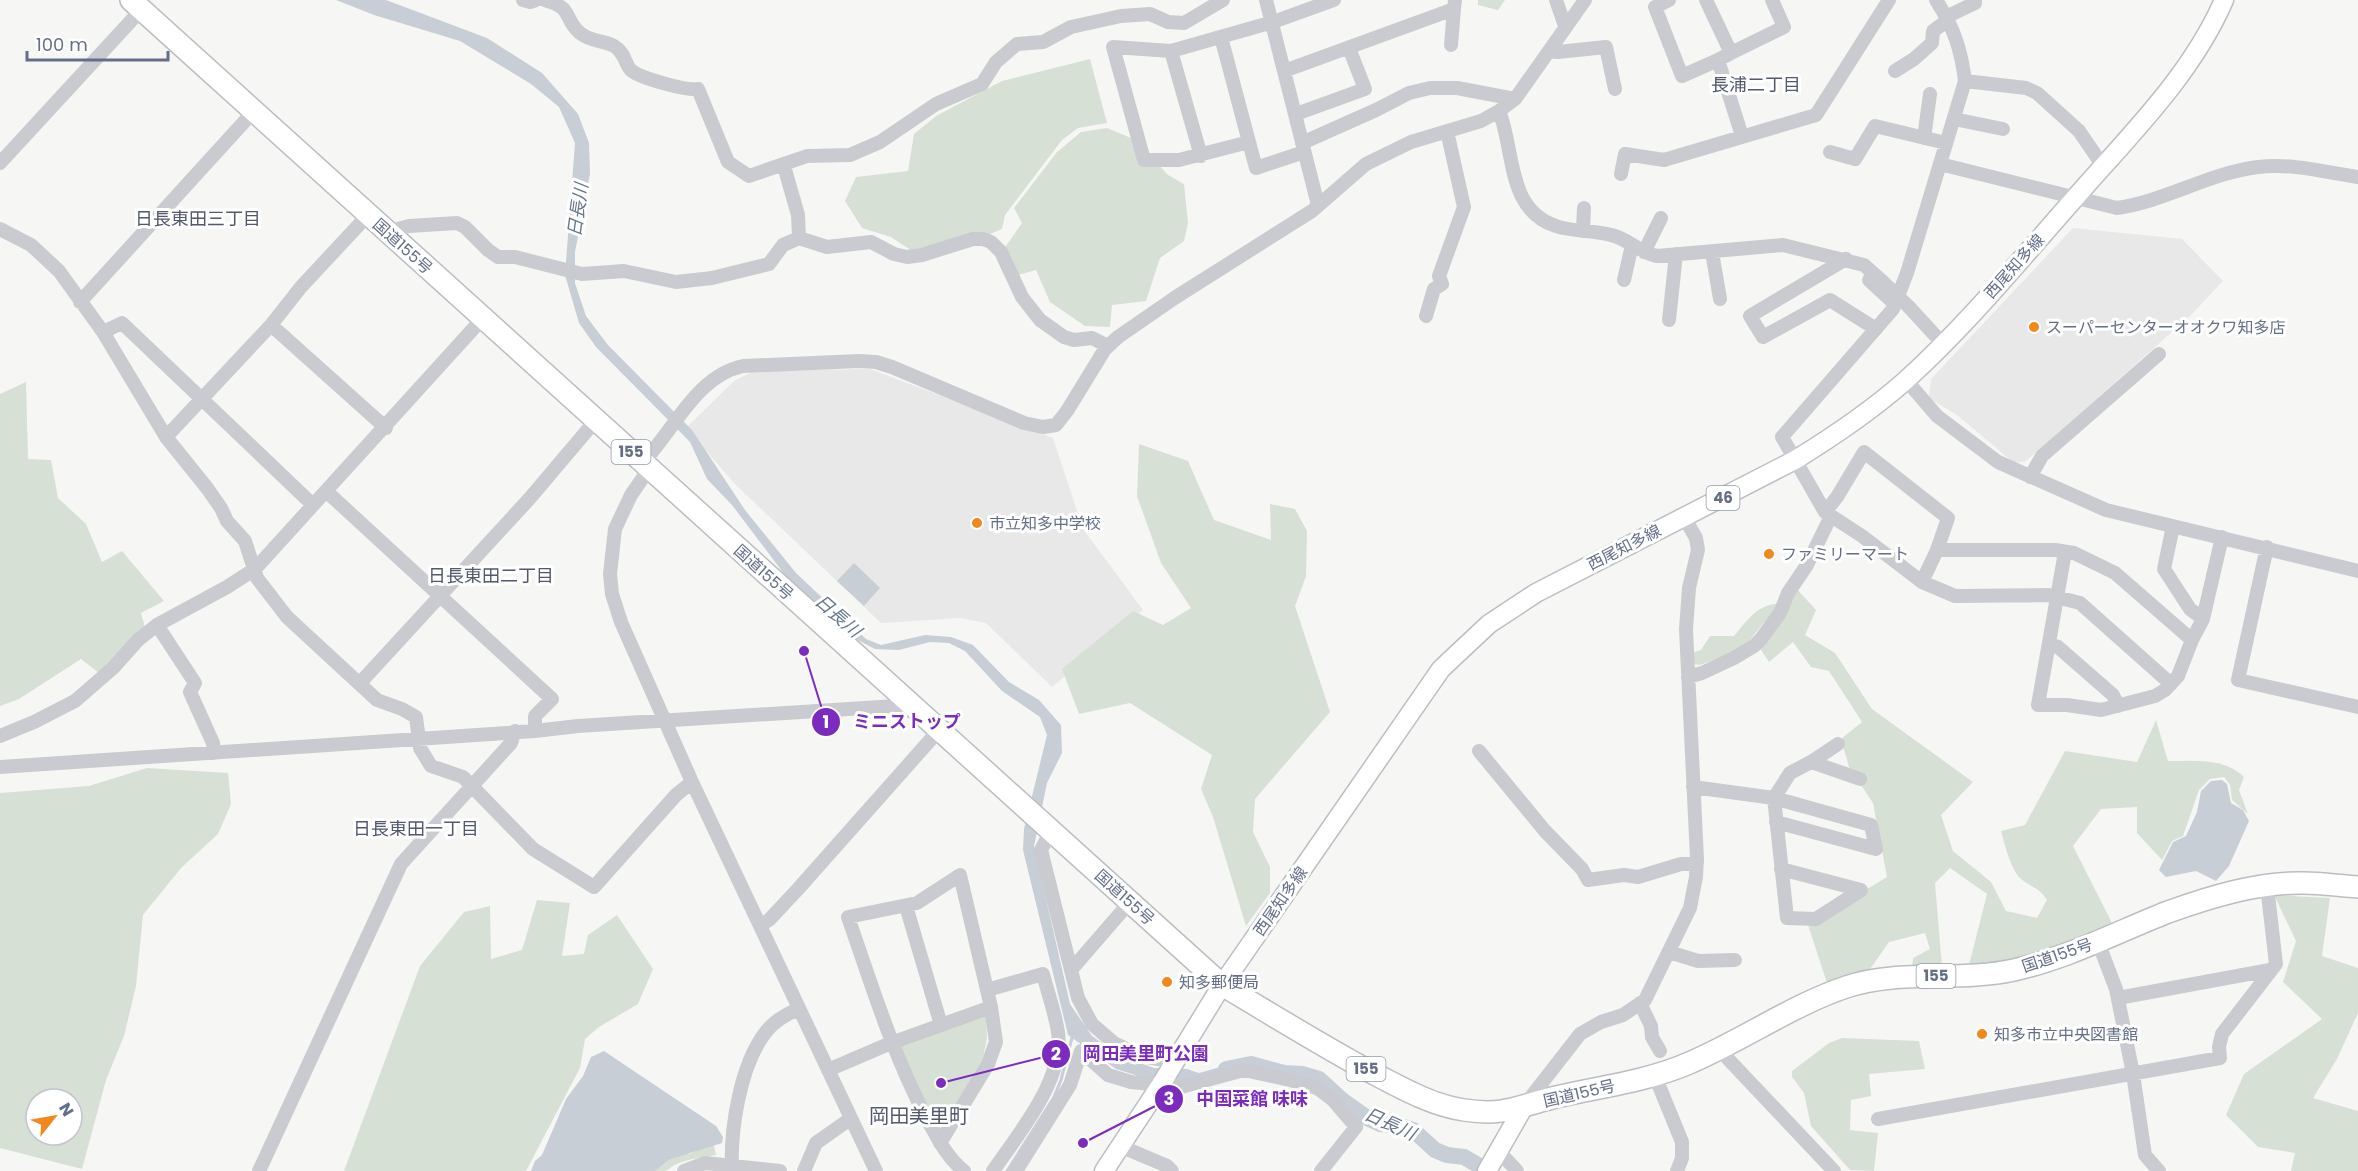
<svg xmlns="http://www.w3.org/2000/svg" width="2358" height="1171" font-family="Poppins,'Noto Sans JP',sans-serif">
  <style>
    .built { fill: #e7e8e7 }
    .green { fill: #d6e0d5; fill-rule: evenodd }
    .water { fill: #c8ced5 }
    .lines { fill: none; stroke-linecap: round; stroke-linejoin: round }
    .stream { stroke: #c8ced5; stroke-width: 3 }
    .river { stroke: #c8ced5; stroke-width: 16 }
    .major-casing { stroke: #bcbec3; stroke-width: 21 }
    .highway-casing { stroke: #bbbdc1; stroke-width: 24 }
    .minor { stroke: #cacbd0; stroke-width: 14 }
    .major { stroke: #fff; stroke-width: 18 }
    .highway { stroke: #fff; stroke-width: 21 }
    .minor-bridge { stroke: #cacbd0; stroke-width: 14 }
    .poi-dot { fill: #f0881b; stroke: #fff; stroke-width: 2 }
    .labels { text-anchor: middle; stroke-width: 6; stroke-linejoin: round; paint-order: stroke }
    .shield { fill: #fff; stroke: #929aab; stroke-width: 1.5 }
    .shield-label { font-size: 15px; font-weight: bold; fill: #646e87 }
    .street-label { font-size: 16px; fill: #646e87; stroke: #fff }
    .poi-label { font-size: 16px; fill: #646e87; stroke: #fff; text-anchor: start }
    .neighbourhood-label { font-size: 18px; fill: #52596c; stroke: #fff }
    .water-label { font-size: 18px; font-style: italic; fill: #64758b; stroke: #fff }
    .quarter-label { font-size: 20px; fill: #52596c; stroke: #fff }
    .leader { fill: none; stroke: #7b2cbf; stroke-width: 2 }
    .callout-dot { fill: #7b2cbf; stroke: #fff; stroke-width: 2 }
    .mark-label { font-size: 18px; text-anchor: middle; font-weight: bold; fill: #fff }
    .callout-label { font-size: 18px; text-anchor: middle; font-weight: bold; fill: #7b2cbf; stroke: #fff; stroke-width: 6; stroke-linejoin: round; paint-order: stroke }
  </style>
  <rect width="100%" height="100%" fill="#f6f7f4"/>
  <!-- built -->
  <path class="built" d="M2073 228 2182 239 2223 281 2190 316 2026 461 2014 463 1957 415 1929 398 1931 379Z
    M870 369 1053 438 1083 529 1143 610 1052 687 986 623 960 618 881 623 736 485 686 428 734 381 754 371Z"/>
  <!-- green -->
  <path class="green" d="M1478 0H1505L1498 10 1478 5Z
    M1090 59 1107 123 1078 128 1062 140 1005 215 1002 229 983 237 912 251 891 237 862 228 845 201 856 177 908 171 914 134 936 116 1002 81Z
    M1107 128 1136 140 1168 175 1184 184 1188 223 1184 241 1160 258 1146 301 1112 305 1110 327 1085 326 1050 302 1036 270 1018 275 1004 249 1022 223 1014 208 1057 152 1081 132Z
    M26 382 28 459 51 460 58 498 86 524 102 562 122 551 164 601 141 613 145 627 99 673 81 659 19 699 0 706V394Z
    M1139 444 1188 461 1214 520 1271 540 1270 504 1295 509 1307 531 1306 576 1295 606 1330 712 1255 799 1253 832 1270 867V893L1246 926 1213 817 1201 789 1212 755 1130 703 1079 714 1062 669 1133 611 1163 625 1191 608 1161 563 1137 496Z
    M1796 588 1816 610 1805 635 1835 653 1872 709 1973 782 1941 815 1953 851 1991 882 2006 911 2037 918 2047 900C2039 887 2032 888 2021 879 2012 872 2004 843 2001 831L2025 825 2065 751 2137 762 2156 720 2168 761C2195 761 2223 757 2244 777L2239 790 2248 814 2232 800 2230 785 2224 777 2210 779 2199 790 2183 836 2172 841 2162 860 2137 833V807L2101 809 2073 846 2112 923 2040 955 1969 965 1987 894 1950 868 1935 883 1942 967 1912 969 1913 958 1930 949 1925 933 1889 942 1868 972 1828 986 1808 925 1887 877 1873 803 1849 767 1841 739 1862 722 1829 671 1811 667 1793 642 1769 662 1759 647 1772 627 1764 622 1743 649 1700 665 1692 664 1691 653 1701 650 1710 636H1734C1751 616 1758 603 1786 603Z
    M147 768 228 773 231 804 218 834 181 868 143 915 136 986 124 1036 106 1080 82 1169 0 1148V793L89 786ZM36 1099H72V1135H36Z
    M2274 895 2330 898 2322 956 2358 968V1013L2337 1059 2313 1098 2358 1111V1171H2291L2295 1153 2258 1147 2226 1115 2244 1074 2322 1019 2283 982 2296 941Z
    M537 900 570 903 562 956 584 954 588 935 617 915 653 969 638 1004 599 1027 585 1039 580 1068 526 1171H344L420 966 464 912 490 906 491 959 522 950Z
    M986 1011 987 1038 983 1058 944 1126 939 1129 896 1044Z
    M1842 1038 1919 1041 1925 1069 1869 1074 1871 1096 1851 1100 1850 1130 1878 1133 1874 1171 1850 1170 1811 1126 1804 1093 1792 1077V1071L1829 1043Z
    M713 1142 716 1155C698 1158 680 1159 666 1171H650L675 1154H690Z"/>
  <!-- water -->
  <path class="water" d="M336 0H386L487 38 542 73 578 114 589 143 590 174 575 252V283L586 316 608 345 692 430 745 510 796 573 866 639 881 645 925 635 951 637 973 645 1009 682 1039 700 1061 725 1062 753 1047 783 1034 846 1070 1004 1092 1036 1121 1056 1154 1068 1187 1069 1199 1073 1245 1060 1247 1065 1179 1084 1151 1080 1116 1069 1068 1035 1023 850 1024 829 1047 735 1040 717 1002 691 965 651 949 643 930 642 899 650 875 649 856 639 785 575 732 505 707 479 690 442 596 347 579 323 565 275 575 143 559 107 531 84 460 41 374 15Z
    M854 563 880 588 864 606 837 581Z
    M2222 780 2227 784 2231 803 2243 810 2249 821 2229 866 2216 881 2196 871 2166 877 2159 870 2173 842 2186 836 2197 812 2201 791 2211 781Z
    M604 1051 716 1126 723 1137 722 1143 668 1160 655 1171H531L535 1161 542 1155 566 1099 583 1076 591 1057Z"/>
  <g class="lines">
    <!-- stream -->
    <path class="stream" d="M1007 1171 1054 1097 1061 1080 1073 1034"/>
    <!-- river -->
    <path class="river" d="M1226 1069 1251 1064 1284 1073 1302 1074 1319 1079 1342 1100 1369 1119 1380 1124 1397 1125 1413 1130 1435 1150 1447 1155 1464 1157 1488 1171"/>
    <defs>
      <path id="major" d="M1104 1171 1160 1086 1222 985 1441 669 1489 624 1536 593 1795 460C1834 436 1871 411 1905 381 1967 325 2020 260 2075 198 2129 136 2191 76 2224 0
        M1487 1171 1523 1108"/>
      <path id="highway" d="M131 0 1222 985C1271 1014 1319 1044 1369 1071 1398 1086 1430 1105 1464 1110 1504 1116 1516 1107 1552 1098 1598 1087 1644 1082 1687 1064 1742 1041 1790 1006 1846 987 1900 969 1959 982 2014 970 2068 958 2117 932 2168 912 2210 897 2258 882 2304 883 2322 883 2340 886 2358 887"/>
    </defs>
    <!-- major casing -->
    <use href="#major" class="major-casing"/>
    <!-- highway casing -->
    <use href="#highway" class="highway-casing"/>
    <!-- minor -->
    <path class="minor" d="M523 0 530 2 536 0
      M545 0C575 9 562 17 580 33 593 43 602 39 614 46 626 53 625 66 632 71 641 78 686 91 698 89L728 162 749 176 807 156 850 155 880 142 936 104 982 84 996 62 1017 44 1043 42 1071 27 1121 16 1150 14 1168 22 1184 23 1223 0
      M1266 0 1318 205
      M1556 0 1565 26
      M1669 0 1655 7 1682 76 1718 60
      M1706 0 1731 53 1718 60 1742 136
      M1936 0C1954 28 1961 49 1965 81L1907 273 1893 309 1782 437 1825 512 1862 536 1922 582 1955 596 2048 595 2080 603 2171 684
      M1221 37 1249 142
      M1451 45 1454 9
      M1171 51 1201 156
      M1549 51 1558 52 1606 47 1615 89
      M1731 53 1784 27 1772 0
      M1284 71 1454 9 1455 0
      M1895 71 1914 59 1932 43 1933 31 1944 23 1946 17 1975 3V0
      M1965 81 2026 88 2037 93 2079 131 2103 166
      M1499 111C1515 150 1506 210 1556 226 1573 232 1593 230 1611 235 1627 238 1640 253 1657 256L1783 245 1864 265 1883 282
      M1296 114 1365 89 1349 48
      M1954 119 2003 129
      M1924 138 1930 94
      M1302 143 1376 110 1409 93 1430 88H1457L1515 99
      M1304 152 1256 168 1249 142 1179 160H1144L1113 47 1171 51 1273 22 1334 0
      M1830 152 1855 159 1875 126 1946 143
      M0 163 141 10
      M1940 164 2117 208C2166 201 2209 173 2258 167 2292 163 2324 172 2358 177
      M784 166 798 215 799 238
      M1621 174 1625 154 1664 160 1816 115 1889 0
      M0 229 31 245 59 271 103 332 166 437 207 488 221 508 227 521 245 541 257 578 287 617 377 700 402 709 416 717 420 748 431 766 463 777 533 849 594 887 676 795 692 782
      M1583 231 1584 208
      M387 232 409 226 457 223 465 227 488 250 498 257H515L582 274 624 271 676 282 712 278 769 264 783 245 799 238 827 247 871 242 894 254 907 257 922 255 973 239H983L991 242 1001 252 1022 297 1040 320 1064 337 1074 340 1092 338 1108 346
      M1644 252 1661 218
      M1712 252 1720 299
      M1848 261 1846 259 1750 316 1763 337 1830 300 1876 329
      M1624 280 1632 245
      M1869 280 1895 304
      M80 302 254 111
      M1909 307 1943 344
      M1426 316 1434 289 1442 284 1439 276 1464 207 1447 131
      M1669 320 1676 254
      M271 325 386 428
      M103 332 122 323 313 505
      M1906 380 1937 416 1998 462 2106 510 2358 571
      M166 437 271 325 301 287 368 215
      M643 462C675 429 696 376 743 366L859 361 876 362 892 367 1024 423 1043 427 1056 425 1067 411 1105 349 1118 337 1176 297 1312 211 1366 164 1411 142 1481 121 1499 111 1515 99 1585 0
      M649 469 631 495 615 529 610 574 612 594 621 622 692 782 876 1171
      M2030 477 2042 456 2159 354
      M326 491 552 699 535 716V731
      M1825 512 1837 497 1864 452 1948 518 1937 550H2055L2074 553 2115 573 2192 640
      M2173 526 2164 569 2190 609 2203 619
      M2267 547 2238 680 2358 707
      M2065 552 2038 705H2067L2101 710 2155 696 2165 690 2178 676 2192 640 2203 619 2222 537
      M1922 582 1937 550
      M157 625 195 683 190 692 213 743 214 753
      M2049 644 2058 647 2113 695 2118 706
      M1688 677 1702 673 1734 658 1754 646 1761 639 1780 613 1788 593 1807 565 1831 516
      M360 683 530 498 596 420
      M0 736 34 722 75 701 113 668 138 640 157 625 227 587 255 569 483 318
      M1479 751 1545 831 1582 869 1588 880 1624 875 1638 877 1681 864H1696
      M1811 762 1838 744
      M0 767 535 731 578 726 912 705
      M1693 787 1774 798 1871 825 1876 849 1776 822
      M1051 831 1041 850 1078 998 1092 1024 1114 1043 1142 1056 1175 1062
      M1781 869 1861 890 1816 919 1787 918 1774 798 1790 773 1811 762 1860 779
      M906 906 941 1025
      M760 925 769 920 798 889 940 729
      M2098 942 2116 989 2133 1074 2145 1155 2159 1171
      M1669 952 1698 961 1735 960
      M1071 970 1130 902
      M987 990 1043 974C1048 993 1055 1013 1058 1032 1065 1079 1018 1134 993 1171
      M2118 998 2270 970
      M1640 1003 1651 1026 1652 1037 1660 1051
      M1720 1048 1729 1060 1834 1171
      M828 1070 891 1043 991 1007
      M1655 1076 1682 1142V1158L1677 1171
      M1524 1106 1580 1034 1601 1022 1623 1015 1645 1000 1690 908 1696 877 1697 859 1686 629 1689 588 1698 550 1696 538 1684 517
      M1878 1119 2220 1058 2219 1047 2222 1034 2276 964 2267 886
      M940 1143 988 1064 996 1042 991 1007 960 875 917 903 848 917C872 986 893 1055 927 1119 937 1137 947 1158 964 1171
      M1120 1146 1167 1166 1172 1171
      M1496 1154 1506 1159 1517 1171
      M259 1171 401 864 511 743 515 731
      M684 1171 705 1163 780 1171
      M732 1171C730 1130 740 1066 765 1033 774 1021 786 1014 799 1009
      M804 1171 816 1143 850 1119
      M1016 1171 1070 1085 1081 1051 1108 1075 1131 1082 1181 1087 1244 1070 1290 1080 1317 1088 1333 1100 1356 1127 1321 1171"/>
    <!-- major -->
    <use href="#major" class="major"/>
    <!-- highway -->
    <use href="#highway" class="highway"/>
    <!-- minor-bridge -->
    <path class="minor-bridge" d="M1883 282 1909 307"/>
  </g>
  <!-- markers -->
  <g class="poi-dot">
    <circle cx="2034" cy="327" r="6"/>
    <circle cx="977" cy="523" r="6"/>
    <circle cx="1769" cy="554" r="6"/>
    <circle cx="1167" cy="982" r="6"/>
    <circle cx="1982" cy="1034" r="6"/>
  </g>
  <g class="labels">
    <!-- shield labels -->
    <g class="shield">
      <rect x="611.5" y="440" width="39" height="24" rx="4.5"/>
      <rect x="1706.5" y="486" width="33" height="24" rx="4.5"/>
      <rect x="1916.5" y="964" width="39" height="24" rx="4.5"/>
      <rect x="1346.5" y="1057" width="39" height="24" rx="4.5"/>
    </g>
    <g class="shield-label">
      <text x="631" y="457">155</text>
      <text x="1723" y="503">46</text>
      <text x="1936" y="981">155</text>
      <text x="1366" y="1074">155</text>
    </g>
    <!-- street labels -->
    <g class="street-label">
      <text transform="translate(403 246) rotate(42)" y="6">国道155号</text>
      <text transform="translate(2014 266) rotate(-48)" y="6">西尾知多線</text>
      <text transform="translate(1624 547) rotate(-27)" y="6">西尾知多線</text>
      <text transform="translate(764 572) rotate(42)" y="6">国道155号</text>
      <text transform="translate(1125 897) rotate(42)" y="6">国道155号</text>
      <text transform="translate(1280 901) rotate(-55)" y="6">西尾知多線</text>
      <text transform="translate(2057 955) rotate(-19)" y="6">国道155号</text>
      <text transform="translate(1579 1093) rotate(-13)" y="6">国道155号</text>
    </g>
    <!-- poi labels -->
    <g class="poi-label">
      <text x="2046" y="333">スーパーセンターオオクワ知多店</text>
      <text x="989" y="529">市立知多中学校</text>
      <text x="1781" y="560">ファミリーマート</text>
      <text x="1179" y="988">知多郵便局</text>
      <text x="1994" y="1040">知多市立中央図書館</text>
    </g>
    <!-- neighbourhood labels -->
    <g class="neighbourhood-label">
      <text x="1756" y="91">長浦二丁目</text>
      <text x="198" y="225">日長東田三丁目</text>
      <text x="491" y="582">日長東田二丁目</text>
      <text x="416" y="835">日長東田一丁目</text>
    </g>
    <!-- water labels -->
    <g class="water-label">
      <text transform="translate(578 210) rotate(-82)" y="6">日長川</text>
      <text transform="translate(838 616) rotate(41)" y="6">日長川</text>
      <text transform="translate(1390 1124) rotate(24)" y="6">日長川</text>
    </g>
    <!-- quarter labels -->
    <g class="quarter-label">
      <text x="919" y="1123">岡田美里町</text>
    </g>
  </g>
  <!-- callouts -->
  <path class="leader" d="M804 651L826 722M941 1083L1056 1054M1083 1143L1169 1099"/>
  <g class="callout-dot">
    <circle cx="804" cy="651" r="6"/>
    <circle cx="941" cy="1083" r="6"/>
    <circle cx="1083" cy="1143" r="6"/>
    <circle cx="826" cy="722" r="15"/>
    <circle cx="1056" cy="1054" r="15"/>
    <circle cx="1169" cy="1099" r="15"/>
  </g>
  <g class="mark-label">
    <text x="826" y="728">1</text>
    <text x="1056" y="1060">2</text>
    <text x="1169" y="1105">3</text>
  </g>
  <g class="callout-label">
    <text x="907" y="728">ミニストップ</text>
    <text x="1146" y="1060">岡田美里町公園</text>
    <text x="1252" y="1105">中国菜館 味味</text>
  </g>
  <!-- north arrow -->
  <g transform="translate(54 1117) rotate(59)"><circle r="28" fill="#ffffff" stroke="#c1c5cf" stroke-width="1.5"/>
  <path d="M0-4.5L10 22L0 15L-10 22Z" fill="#f0881b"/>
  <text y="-9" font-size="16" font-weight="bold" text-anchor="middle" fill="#646e87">N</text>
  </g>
  <!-- scale -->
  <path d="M27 51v9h141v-9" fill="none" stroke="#646e87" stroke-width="3"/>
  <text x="36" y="51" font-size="18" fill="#646e87" stroke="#ffffff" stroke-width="4.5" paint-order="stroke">100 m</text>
</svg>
